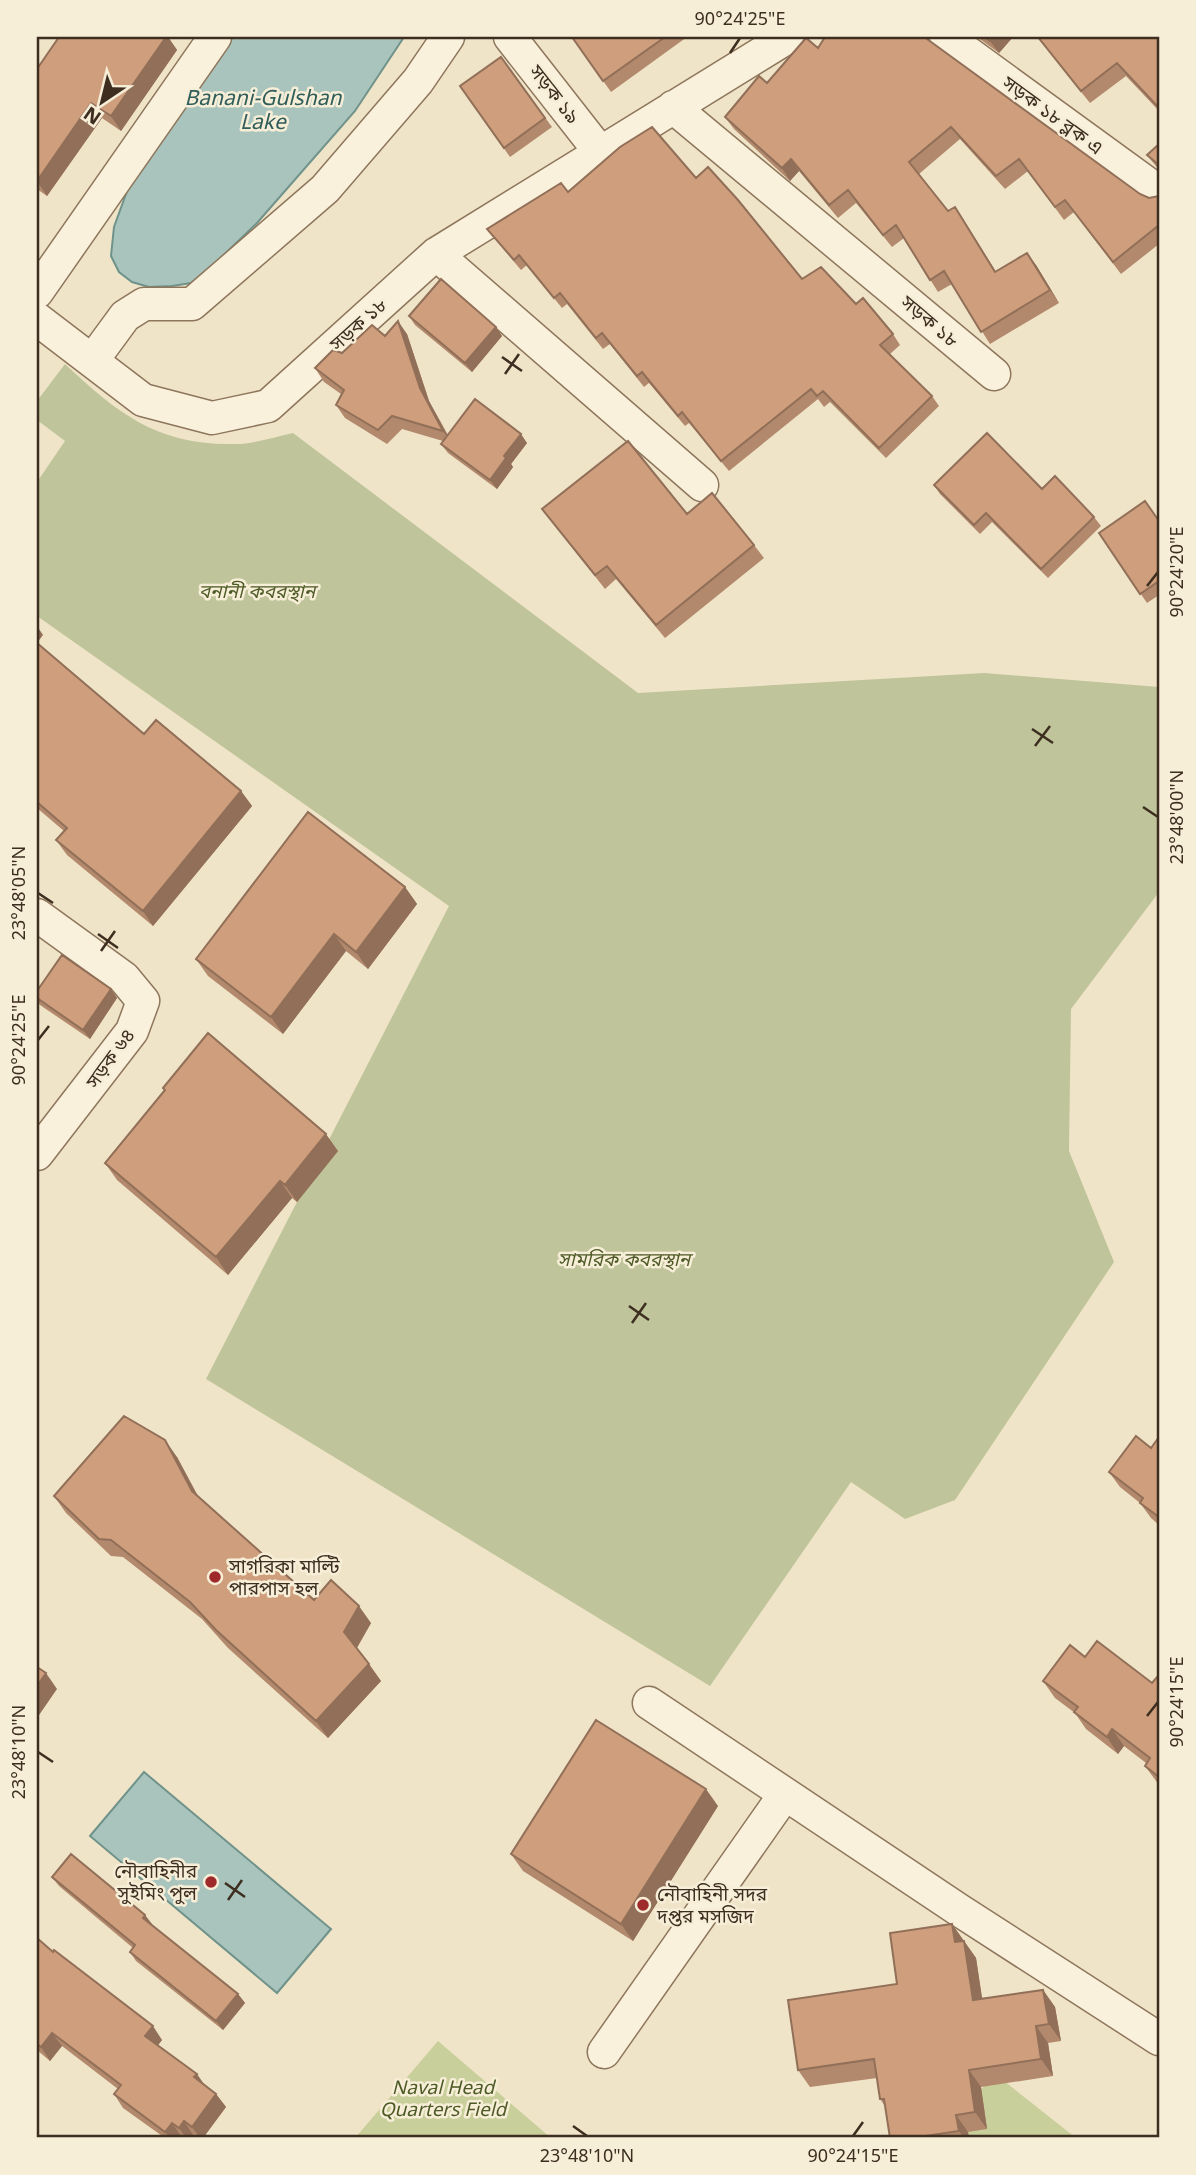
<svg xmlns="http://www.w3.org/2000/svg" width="1196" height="2175" font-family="Georgia,'Noto Sans Bengali',serif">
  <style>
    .green { fill: #c9cf9b }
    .cemetery { fill: #bfc49a }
    .water { fill: #a9c4bc; stroke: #6f938a; stroke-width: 2 }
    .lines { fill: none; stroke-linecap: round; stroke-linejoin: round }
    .minor-casing { stroke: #8d765c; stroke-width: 35 }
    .minor { stroke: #faf1dc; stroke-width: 32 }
    .wall { fill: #b2896c }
    .shaded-wall { fill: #916f58 }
    .building { fill: #cf9f7d; stroke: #916f58; stroke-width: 2 }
    .ticks { fill: none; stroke: #3d2e20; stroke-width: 2.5 }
    .poi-dot { fill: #9e2a2b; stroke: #f7eed8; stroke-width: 2.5 }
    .labels { text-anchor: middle; stroke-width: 5; stroke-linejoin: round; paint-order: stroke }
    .street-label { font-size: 19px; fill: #3d2e20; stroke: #f7eed8 }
    .park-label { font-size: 19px; font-style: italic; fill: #4d5a26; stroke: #f7eed8 }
    .poi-label { font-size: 19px; fill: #3d2e20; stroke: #f7eed8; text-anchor: start }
    .water-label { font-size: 21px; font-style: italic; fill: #2f5d5a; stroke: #f7eed8 }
    .neatline { fill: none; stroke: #3d2e20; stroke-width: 2.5 }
    .ticks-label { font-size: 18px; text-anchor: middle; fill: #3d2e20 }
  </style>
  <rect width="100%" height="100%" fill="#f0e4c8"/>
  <!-- green -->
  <path class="green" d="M438 2041 551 2138H355Z
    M994 2073 1076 2138H943Z"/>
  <!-- cemetery -->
  <path class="cemetery" d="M65 364C117 413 158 446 235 444 254 444 274 437 293 433L638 693 984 673 1159 687V892L1071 1009 1069 1151 1114 1262 955 1500 905 1519 851 1482 710 1686 206 1379 449 906 37 616V482L65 441 37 420V401Z"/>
  <!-- water -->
  <path class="water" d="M228 37H404L355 111 257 223 203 275 191 283 172 286 149 287 132 282 119 272 111 256 114 227 130 183Z
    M144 1772 331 1929 277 1993 90 1836Z"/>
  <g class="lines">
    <defs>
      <path id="minor" d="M510 37 600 152
        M946 37 1159 192
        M673 107 994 374
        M436 254 702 485
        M37 292 215 37
        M37 319 143 400 212 418 268 406 436 254 788 37
        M92 361 125 316 144 304H192L325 189 418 81 448 37
        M37 915 124 978 143 1001 132 1031 37 1154
        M649 1703 959 1910 1159 2039
        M604 2052 785 1794"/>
    </defs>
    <!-- minor casing -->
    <use href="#minor" class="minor-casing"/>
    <!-- minor -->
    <use href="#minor" class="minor"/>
  </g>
  <!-- wall -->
  <path class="wall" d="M59 37H168L177 50 121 131 102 118 47 196 37 189V69Z
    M572 37H687L611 92Z
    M977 37H1013L999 53Z
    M1037 37H1159V111L1126 76 1090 103Z
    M929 41 1140 194 1149 198 1159 196V244L1121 274 1074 212 1064 220 1028 171 1005 189 960 139 919 174 948 211 963 219 996 272 1036 265 1059 303 990 344 952 284 938 292 904 238 892 247 856 203 838 218 799 171 790 181 734 129 725 117 767 83 818 48Z
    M501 57 552 127 510 157 460 86Z
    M1159 144V170L1147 155Z
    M696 178 802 279 856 304 893 334 900 345 890 354 932 396 939 406 886 458 830 402 824 407 818 399 729 471 689 423 685 426 649 383 644 387 610 344 603 349 567 304 562 308 527 265 521 270 495 239 487 229 568 192Z
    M409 316 496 327 502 336 472 372 415 325Z
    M407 334 429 401 448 435 527 443 511 464 513 467 497 489 448 453 441 444 443 441 402 429 387 444 345 418 336 405 341 394 324 382 315 368 342 353 385 336Z
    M934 485 1042 489 1094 517 1101 526 1048 578 992 522 980 534 940 494Z
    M542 509 687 514 754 545 764 558 665 638 616 579 605 589Z
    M1159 521V595L1147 603 1099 533Z
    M37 643 144 734 241 791 252 806 153 926 67 855 56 840 64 831 37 808Z
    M405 887 417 904 368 969 346 951 283 1034 208 976 196 959Z
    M111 989 117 998 90 1039 40 1005 37 1001V991Z
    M163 1088 338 1151 297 1202 292 1198 228 1275 117 1180 105 1163 165 1090Z
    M1159 1437V1525L1151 1518 1140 1503 1120 1487 1109 1472 1151 1448Z
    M177 1457 198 1496 314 1600 371 1623 357 1648 381 1681 328 1738 228 1648 202 1619 123 1557 111 1556 66 1513 54 1496Z
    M1085 1657 1152 1683 1159 1677V1785L1145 1766 1146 1763 1124 1746 1118 1754 1086 1729 1075 1713 1055 1698 1043 1681Z
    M718 1806 633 1941 523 1871 511 1854Z
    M52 1877 145 1915 151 1925 238 1994 245 2003 223 2030 136 1961 130 1952 133 1948 59 1886Z
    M952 1924 976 1958 982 1999 1043 1990 1055 2007 1061 2041 1048 2043 1053 2076 981 2087 987 2129 968 2132 969 2138H890L885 2106 880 2099 877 2078 810 2087 798 2070 897 1984Z
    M37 1938 53 1952 162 2040 158 2045 216 2094 226 2107 203 2138H199L193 2135 191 2138H184L181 2136 179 2138H165L123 2108 114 2094 118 2089 62 2046 50 2061 37 2050Z"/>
  <!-- shaded-wall -->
  <path class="shaded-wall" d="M166 37H168L177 50 121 131 111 116Z
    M994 37H1013L999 53 990 41Z
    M91 103 102 118 47 196 37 181Z
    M791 159 799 171 790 181 782 168Z
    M955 207 963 219 1004 285 995 272Z
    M1027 253 1036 265 1059 303 1050 290Z
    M398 321 407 334 429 401 452 444 443 431 420 388Z
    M496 327 502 336 472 372 465 363Z
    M521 434 527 443 511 464 513 467 497 489 490 480 504 456Z
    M37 626 43 635 37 643Z
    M241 791 252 806 153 926 143 911Z
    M405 887 417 904 368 969 356 952Z
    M334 934 346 951 283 1034 271 1017Z
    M111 989 117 998 90 1039 83 1030Z
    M326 1134 338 1151 297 1202 285 1185Z
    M280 1181 292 1198 228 1275 216 1257Z
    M165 1440 177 1457 204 1508 192 1491Z
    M359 1606 371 1623 356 1649 344 1632Z
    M369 1664 381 1681 328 1738 316 1721Z
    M46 1673 57 1689 37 1718V1686Z
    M1112 1729 1124 1746 1118 1754 1107 1737Z
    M706 1789 718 1806 633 1941 621 1924Z
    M145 1915 152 1924 149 1927 143 1918Z
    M952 1924 964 1941 955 1942Z
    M964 1941 976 1958 985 2017 973 2000Z
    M1043 1990 1055 2007 1061 2041 1049 2024Z
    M238 1994 245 2003 223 2030 216 2021Z
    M153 2026 162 2040 155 2049 145 2036Z
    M1036 2026 1048 2043 1053 2076 1041 2059Z
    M52 2033 62 2046 50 2061 41 2047Z
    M969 2070 981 2087 987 2129 975 2112Z
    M197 2074 206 2087 194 2077Z
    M216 2094 226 2107 203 2138H200L192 2127Z
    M956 2115 968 2132 969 2138H964L959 2131Z
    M184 2121 193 2135 191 2138H186L179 2128Z
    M172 2123 181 2136 179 2138H170L165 2132Z"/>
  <!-- building -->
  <path class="building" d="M59 37H166L111 116 91 103 37 181V69Z
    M572 37H665L603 81Z
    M825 37H924L927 39 1140 194 1149 198 1159 196V225L1113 262 1065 200 1055 207 1019 159 996 176 951 127 909 162 948 211 955 207 995 272 1027 253 1050 290 981 332 944 271 930 280 896 225 883 235 848 190 829 205 791 159 782 168 725 117 759 76 767 83 806 38 818 48Z
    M985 37H994L990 41Z
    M1038 37H1159V108L1117 63 1081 91Z
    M501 57 545 118 504 148 460 86Z
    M652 127 696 178 708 167 738 200 802 279 821 267 856 304 863 298 893 334 880 345 932 396 879 448 823 391 817 396 811 389 721 461 682 412 678 416 642 372 637 376 602 333 596 338 560 293 554 298 519 255 514 260 487 229 561 183 568 192 620 147Z
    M1159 144V165L1147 155Z
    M441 279 496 327 465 363 409 316Z
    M398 321 420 388 443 431 392 416 378 430 336 405 344 390 315 368 333 350 342 353 372 325 385 336Z
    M475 399 521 434 504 456 506 458 490 480 441 444Z
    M987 433 1042 489 1055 476 1094 517 1041 569 986 513 974 525 934 485Z
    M628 441 687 514 712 493 754 545 656 625 607 566 595 575 542 509Z
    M1145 501 1159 521V581L1140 594 1099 533Z
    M37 643 144 734 156 720 241 791 143 911 56 840 67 828 37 802Z
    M308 812 405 887 356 952 334 934 271 1017 196 959Z
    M62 955 111 989 83 1030 37 998V991Z
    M208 1033 326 1134 285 1185 280 1181 216 1257 105 1163 165 1090 163 1088Z
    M124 1416 165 1440 192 1491 314 1600 331 1580 359 1606 344 1632 369 1664 316 1721 216 1630 190 1602 111 1540 99 1539 54 1496Z
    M1136 1436 1151 1448 1159 1437V1517L1140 1503 1143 1498 1109 1472Z
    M1097 1641 1152 1683 1158 1676 1159 1677V1777L1145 1766 1150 1758 1112 1729 1107 1737 1074 1712 1078 1707 1043 1681 1070 1645 1085 1657Z
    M37 1667 46 1673 37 1686Z
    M596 1720 706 1789 621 1924 511 1854Z
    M71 1854 145 1915 143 1918 238 1994 216 2021 130 1952 135 1945 52 1877Z
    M952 1924 955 1942 964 1941 973 2000 1043 1990 1049 2024 1036 2026 1041 2059 969 2070 975 2112 956 2115 959 2131 912 2138H890L884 2099H880L874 2059 798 2070 788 2000 897 1984 890 1933Z
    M37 1938 53 1952 54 1950 153 2026 145 2036 197 2074 194 2077 216 2094 192 2127 184 2121 179 2128 172 2123 165 2132 114 2094 121 2085 52 2033 41 2047 37 2044Z"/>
  <!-- ticks -->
  <path class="ticks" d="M730 53 740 38M502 357 522 371M505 374 519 354M1147 586 1158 572M1032 729 1053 743M1035 746 1050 726M1143 807 1158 817M38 893 53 903M98 934 118 948M101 951 115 931M38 1040 49 1026M629 1306 649 1320M632 1323 646 1303M1147 1716 1158 1702M38 1752 53 1762M225 1883 245 1897M228 1900 242 1880M573 2126 587 2136M853 2136 863 2122"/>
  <!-- markers -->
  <g class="poi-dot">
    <circle cx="215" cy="1577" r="7"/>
    <circle cx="211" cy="1882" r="7"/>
    <circle cx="643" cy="1905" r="7"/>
  </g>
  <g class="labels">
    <!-- street labels -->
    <g class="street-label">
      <text transform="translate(555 94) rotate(52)" y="7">সড়ক ১৯</text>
      <text transform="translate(1053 115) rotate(36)" y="7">সড়ক ১৮ ব্লক এ</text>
      <text transform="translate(930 321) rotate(40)" y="7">সড়ক ১৮</text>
      <text transform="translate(358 324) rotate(-42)" y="7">সড়ক ১৮</text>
      <text transform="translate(110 1058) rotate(-54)" y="7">সড়ক ৬৪</text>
    </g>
    <!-- park labels -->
    <g class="park-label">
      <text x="257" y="598">বনানী কবরস্থান</text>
      <text x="624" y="1266">সামরিক কবরস্থান</text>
      <text x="443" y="2094">Naval Head<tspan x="443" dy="22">Quarters Field</tspan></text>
    </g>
    <!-- poi labels -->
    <g class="poi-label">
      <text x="229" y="1573">সাগরিকা মাল্টি<tspan x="229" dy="22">পারপাস হল</tspan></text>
      <text x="197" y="1878" text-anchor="end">নৌবাহিনীর<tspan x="197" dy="22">সুইমিং পুল</tspan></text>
      <text x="657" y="1901">নৌবাহিনী সদর<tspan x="657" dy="22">দপ্তর মসজিদ</tspan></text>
    </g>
    <!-- water labels -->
    <g class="water-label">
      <text x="263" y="105">Banani-Gulshan<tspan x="263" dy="24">Lake</tspan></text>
    </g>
  </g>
  <!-- border -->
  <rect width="1196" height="2175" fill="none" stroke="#f7eed8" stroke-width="77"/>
  <!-- north arrow -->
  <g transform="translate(102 102) rotate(215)" stroke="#f7eed8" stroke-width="5" paint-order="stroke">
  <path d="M0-5L12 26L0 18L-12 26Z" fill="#3d2e20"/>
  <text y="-10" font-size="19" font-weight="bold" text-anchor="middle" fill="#3d2e20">N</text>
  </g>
  <rect x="38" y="38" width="1120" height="2098" class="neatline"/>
  <g class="ticks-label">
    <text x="740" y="25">90°24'25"E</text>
    <text transform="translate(1177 572) rotate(-90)" y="6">90°24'20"E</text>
    <text transform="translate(1177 817) rotate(-90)" y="6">23°48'00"N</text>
    <text transform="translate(19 893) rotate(-90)" y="6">23°48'05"N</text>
    <text transform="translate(19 1040) rotate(-90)" y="6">90°24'25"E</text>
    <text transform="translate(1177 1702) rotate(-90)" y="6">90°24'15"E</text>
    <text transform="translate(19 1752) rotate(-90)" y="6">23°48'10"N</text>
    <text x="587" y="2162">23°48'10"N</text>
    <text x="853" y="2162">90°24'15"E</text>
  </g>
</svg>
